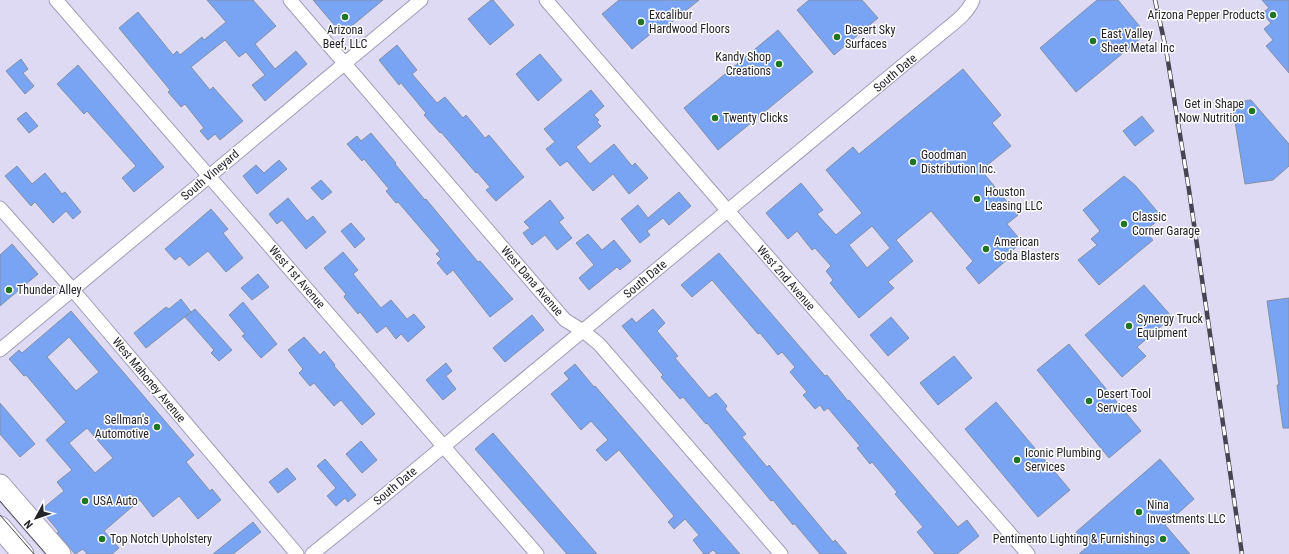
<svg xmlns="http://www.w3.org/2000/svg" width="1289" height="554" font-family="'Roboto Condensed',sans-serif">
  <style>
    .building { fill: #79a4f4; stroke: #8390a5; fill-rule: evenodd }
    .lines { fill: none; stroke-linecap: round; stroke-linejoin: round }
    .street-casing { stroke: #a09db5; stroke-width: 15 }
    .primary-casing { stroke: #a09db5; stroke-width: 23 }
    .street { stroke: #fff; stroke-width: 13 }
    .primary { stroke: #fff; stroke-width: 21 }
    .tram { stroke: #474552; stroke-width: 1 }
    .rail-casing { stroke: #474552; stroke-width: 4.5 }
    .rail { stroke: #fff; stroke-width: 3; stroke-dasharray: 9; stroke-linecap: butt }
    .poi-dot { fill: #1e7624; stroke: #fff; stroke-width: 1.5 }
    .labels { text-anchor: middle; stroke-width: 3; stroke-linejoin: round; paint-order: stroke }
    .poi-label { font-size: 12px; fill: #24232c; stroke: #fff; text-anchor: start }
    .street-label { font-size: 12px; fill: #24232c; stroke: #fff }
  </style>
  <rect width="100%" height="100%" fill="#dedaf4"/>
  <!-- building -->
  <path class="building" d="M207 0H253L276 26 255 44 275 69 296 51 307 64 265 101 252 85 265 75 246 52 239 57 225 40 191 67 210 90 213 87 243 121 220 140 215 134 208 140 200 131 204 128 185 104 181 107 168 92 170 90 119 28 138 12 173 55 177 51 180 55 202 37 204 40 226 22Z
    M313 0H383L342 34Z
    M491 0H493L514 25 490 45 468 19Z
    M619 0H699L657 34 654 31 632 49 602 14Z
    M809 0H862L878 18 834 55 797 10Z
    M1097 0H1118L1146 34 1076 92 1040 48Z
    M1262 0H1289V73L1266 46 1273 40 1264 29 1271 23 1262 13 1269 8Z
    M778 30 813 72 718 150 684 108Z
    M397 45 417 70 412 74 437 103 445 97 463 118 466 115 485 138 489 135 524 177 496 201 486 190 490 187 477 172 476 173 441 132 440 133 424 115 426 113 401 83 399 85 379 60Z
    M540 54 562 80 538 101 516 74Z
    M21 59 28 69 23 73 34 86 25 94 6 71Z
    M78 65 164 167 134 192 122 178 136 166 87 111 84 114 57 84Z
    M963 69 1001 115 992 123 1011 146 981 170 1018 215 1007 224 1022 242 1007 255 1009 258 979 284 966 268 973 261 931 211 896 240 913 261 888 282 894 288 859 318 830 283 833 280 826 271 831 266 815 248 812 250 797 231 788 239 766 213 801 183 823 210 817 214 836 235 862 213 826 170 853 147 859 154ZM872 226 890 248 867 268 849 245Z
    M591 90 604 106 594 115 599 120 597 122 601 126 576 147 590 164 614 144 632 166 635 163 648 178 629 194 613 174 593 191 567 161 560 166 546 149 555 142 544 129Z
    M1251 100 1289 144V166L1273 180 1245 184 1232 103Z
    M26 112 38 126 29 133 17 119Z
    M1142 116 1154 131 1135 146 1123 131Z
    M371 133 396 163 395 164 425 200 426 199 478 262 480 261 513 299 490 317 453 270 447 275 437 263 441 259 436 254 440 251 398 202 396 203 386 191 389 189 364 159 362 161 347 144 357 136 361 141Z
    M279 160 287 169 257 194 243 176 256 165 264 173Z
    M17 166 32 184 45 173 62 194 65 192 81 212 73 219 66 211 53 223 35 202 31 206 5 176Z
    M1124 176 1135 185 1162 217 1145 231 1153 240 1099 285 1078 260 1097 245 1091 239 1100 231 1083 210Z
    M321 180 332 192 322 200 311 188Z
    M679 192 691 206 669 225 663 218 647 231 650 235 640 243 621 219 638 205 648 218Z
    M288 198 307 221 313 216 326 232 306 249 282 220 277 224 269 214Z
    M550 200 564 218 559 222 572 238 557 250 545 235 532 245 523 233 530 228 524 222Z
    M211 209 228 229 223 233 243 258 226 272 208 251 189 266 180 256 175 260 165 249Z
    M351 223 365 239 355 248 341 231Z
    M588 234 602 250 614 240 631 261 620 270 617 267 589 290 579 278 594 265 576 243Z
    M12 244 38 274 0 306V255Z
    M343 252 358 270 353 274 381 308 391 300 407 319 414 314 425 327 408 342 401 334 396 339 386 326 377 333 360 312 358 314 344 297 346 294 324 268Z
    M719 253 825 376 827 375 848 401 849 400 958 527 967 520 979 536 957 554H935L917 532 923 527 895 494 897 492 872 462 870 464 857 448 860 446 828 408 824 411 820 405 815 409 803 395 807 392 790 372 795 367 782 352 778 355 760 333 758 334 712 280 692 297 681 285Z
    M258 274 269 287 252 300 241 288Z
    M1144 285 1172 317 1137 347 1146 356 1122 377 1085 335Z
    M1289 298V428H1283L1277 385H1279L1267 301Z
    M181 299 191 312 146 348 134 333 166 307 169 309Z
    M243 302 277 344 261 358 242 336 245 334 229 315Z
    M195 309 232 350 219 361 211 353 214 350 185 317Z
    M653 309 665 323 657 331 678 356 675 358 709 398 716 393 727 406 725 409 746 434 742 437 767 467 769 465 833 542 835 540 847 554H820L794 523 793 525 773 500 771 501 707 423 706 424 683 397 680 399 661 377 663 375 622 326 632 318 636 323Z
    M71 311 194 455 186 462 210 491 212 489 221 500 198 519 179 496 153 517 140 500 104 531 119 548 112 554H87L83 549 75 554 57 533 59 532 41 510 64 491 57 482 72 470 46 440 66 422 26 375 24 376 9 359 19 350 22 353ZM69 337 99 372 76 391 47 357ZM87 428 113 458 95 473 69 443Z
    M532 315 544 330 505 362 493 348Z
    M891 317 909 338 888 356 870 335Z
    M304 337 320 355 324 351 335 365 334 366 375 414 362 425 341 400 334 406 314 383 310 386 299 373 303 369 288 350Z
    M1069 344 1141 431 1109 458 1037 370Z
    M954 356 972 378 938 405 920 383Z
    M446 363 452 371 446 376 456 389 443 400 426 380Z
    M575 364 594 387 595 386 615 409 740 554H717L713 550 708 554H704L693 540 699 535 685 519 674 529 668 522 674 516 619 450 606 461 596 450 608 440 591 421 581 430 551 394 569 379 564 373Z
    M996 402 1070 490 1038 517 965 429Z
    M0 403 35 444 20 457 0 434Z
    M493 433 597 554H567L475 449Z
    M361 441 377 460 362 473 346 454Z
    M325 459 356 495 348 502 345 498 336 506 327 496 336 488 317 466Z
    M1160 459 1194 499 1165 525 1190 554H1079L1087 547 1075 533Z
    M287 468 296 479 278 493 269 482Z
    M253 522 261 532 233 554H213Z"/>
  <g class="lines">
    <defs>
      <path id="street" d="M56 0 537 554
        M290 0 565 320 583 331 599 344 781 554
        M546 0 728 211 1028 554
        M0 208 72 289 297 554
        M0 350 421 0
        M312 554 374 504 943 32C954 23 968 13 973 0"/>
      <path id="primary" d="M0 485 60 554
        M0 527 23 554"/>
    </defs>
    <!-- street casing -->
    <use href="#street" class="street-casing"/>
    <!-- primary casing -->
    <use href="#primary" class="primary-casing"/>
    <!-- street -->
    <use href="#street" class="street"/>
    <!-- primary -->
    <use href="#primary" class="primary"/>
    <!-- tram -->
    <path class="tram" d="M0 501 46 554
      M0 515 34 554"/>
    <defs>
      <path id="rail" d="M1155 0 1166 49 1189 190 1242 554"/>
    </defs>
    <!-- rail casing -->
    <use href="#rail" class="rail-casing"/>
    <!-- rail -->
    <use href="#rail" class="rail"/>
  </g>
  <!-- markers -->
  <g class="poi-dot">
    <circle cx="1273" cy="15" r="4"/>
    <circle cx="345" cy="17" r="4"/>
    <circle cx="641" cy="22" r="4"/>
    <circle cx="837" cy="37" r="4"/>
    <circle cx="1093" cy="41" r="4"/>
    <circle cx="779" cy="64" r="4"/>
    <circle cx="1252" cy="111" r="4"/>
    <circle cx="715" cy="118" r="4"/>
    <circle cx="913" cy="162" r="4"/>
    <circle cx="977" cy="199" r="4"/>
    <circle cx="1124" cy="224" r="4"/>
    <circle cx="986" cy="249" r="4"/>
    <circle cx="9" cy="290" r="4"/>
    <circle cx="1129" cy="326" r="4"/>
    <circle cx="1089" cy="401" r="4"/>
    <circle cx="157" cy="427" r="4"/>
    <circle cx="1017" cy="460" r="4"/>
    <circle cx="85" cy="501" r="4"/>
    <circle cx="1139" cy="512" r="4"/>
    <circle cx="102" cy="539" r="4"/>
    <circle cx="1163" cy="539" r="4"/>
  </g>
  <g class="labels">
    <!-- poi labels -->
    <g class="poi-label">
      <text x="649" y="19">Excalibur<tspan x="649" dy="14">Hardwood Floors</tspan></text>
      <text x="1265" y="19" text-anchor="end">Arizona Pepper Products</text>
      <text x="345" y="34" text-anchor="middle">Arizona<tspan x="345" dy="14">Beef, LLC</tspan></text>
      <text x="845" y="34">Desert Sky<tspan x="845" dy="14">Surfaces</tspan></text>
      <text x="1101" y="38">East Valley<tspan x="1101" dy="14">Sheet Metal Inc</tspan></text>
      <text x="771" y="61" text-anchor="end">Kandy Shop<tspan x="771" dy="14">Creations</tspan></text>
      <text x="1244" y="108" text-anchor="end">Get in Shape<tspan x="1244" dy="14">Now Nutrition</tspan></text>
      <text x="723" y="122">Twenty Clicks</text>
      <text x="921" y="159">Goodman<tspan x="921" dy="14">Distribution Inc.</tspan></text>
      <text x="985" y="196">Houston<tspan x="985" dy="14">Leasing LLC</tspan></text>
      <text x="1132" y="221">Classic<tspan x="1132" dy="14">Corner Garage</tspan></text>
      <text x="994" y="246">American<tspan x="994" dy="14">Soda Blasters</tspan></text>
      <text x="17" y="294">Thunder Alley</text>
      <text x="1137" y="323">Synergy Truck<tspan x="1137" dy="14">Equipment</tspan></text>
      <text x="1097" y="398">Desert Tool<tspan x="1097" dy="14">Services</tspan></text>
      <text x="149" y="424" text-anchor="end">Sellman's<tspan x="149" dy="14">Automotive</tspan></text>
      <text x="1025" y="457">Iconic Plumbing<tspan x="1025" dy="14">Services</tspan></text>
      <text x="93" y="505">USA Auto</text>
      <text x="1147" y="509">Nina<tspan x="1147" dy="14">Investments LLC</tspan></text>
      <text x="110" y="543">Top Notch Upholstery</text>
      <text x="1155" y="543" text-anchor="end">Pentimento Lighting &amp; Furnishings</text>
    </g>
    <!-- street labels -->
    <g class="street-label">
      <text transform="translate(895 73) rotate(-40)" y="4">South Date</text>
      <text transform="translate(210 175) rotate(-40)" y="4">South Vineyard</text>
      <text transform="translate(297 277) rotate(49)" y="4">West 1st Avenue</text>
      <text transform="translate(786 278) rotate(49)" y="4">West 2nd Avenue</text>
      <text transform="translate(645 279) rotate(-40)" y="4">South Date</text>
      <text transform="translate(532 281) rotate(49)" y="4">West Dana Avenue</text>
      <text transform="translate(149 380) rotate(50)" y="4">West Mahoney Avenue</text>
      <text transform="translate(395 486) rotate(-40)" y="4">South Date</text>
    </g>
  </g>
  <!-- north arrow -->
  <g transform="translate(36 518) rotate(230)" stroke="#ffffff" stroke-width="3" paint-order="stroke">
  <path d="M0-3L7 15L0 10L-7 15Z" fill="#24232c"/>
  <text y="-6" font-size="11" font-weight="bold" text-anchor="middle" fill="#24232c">N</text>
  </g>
</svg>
